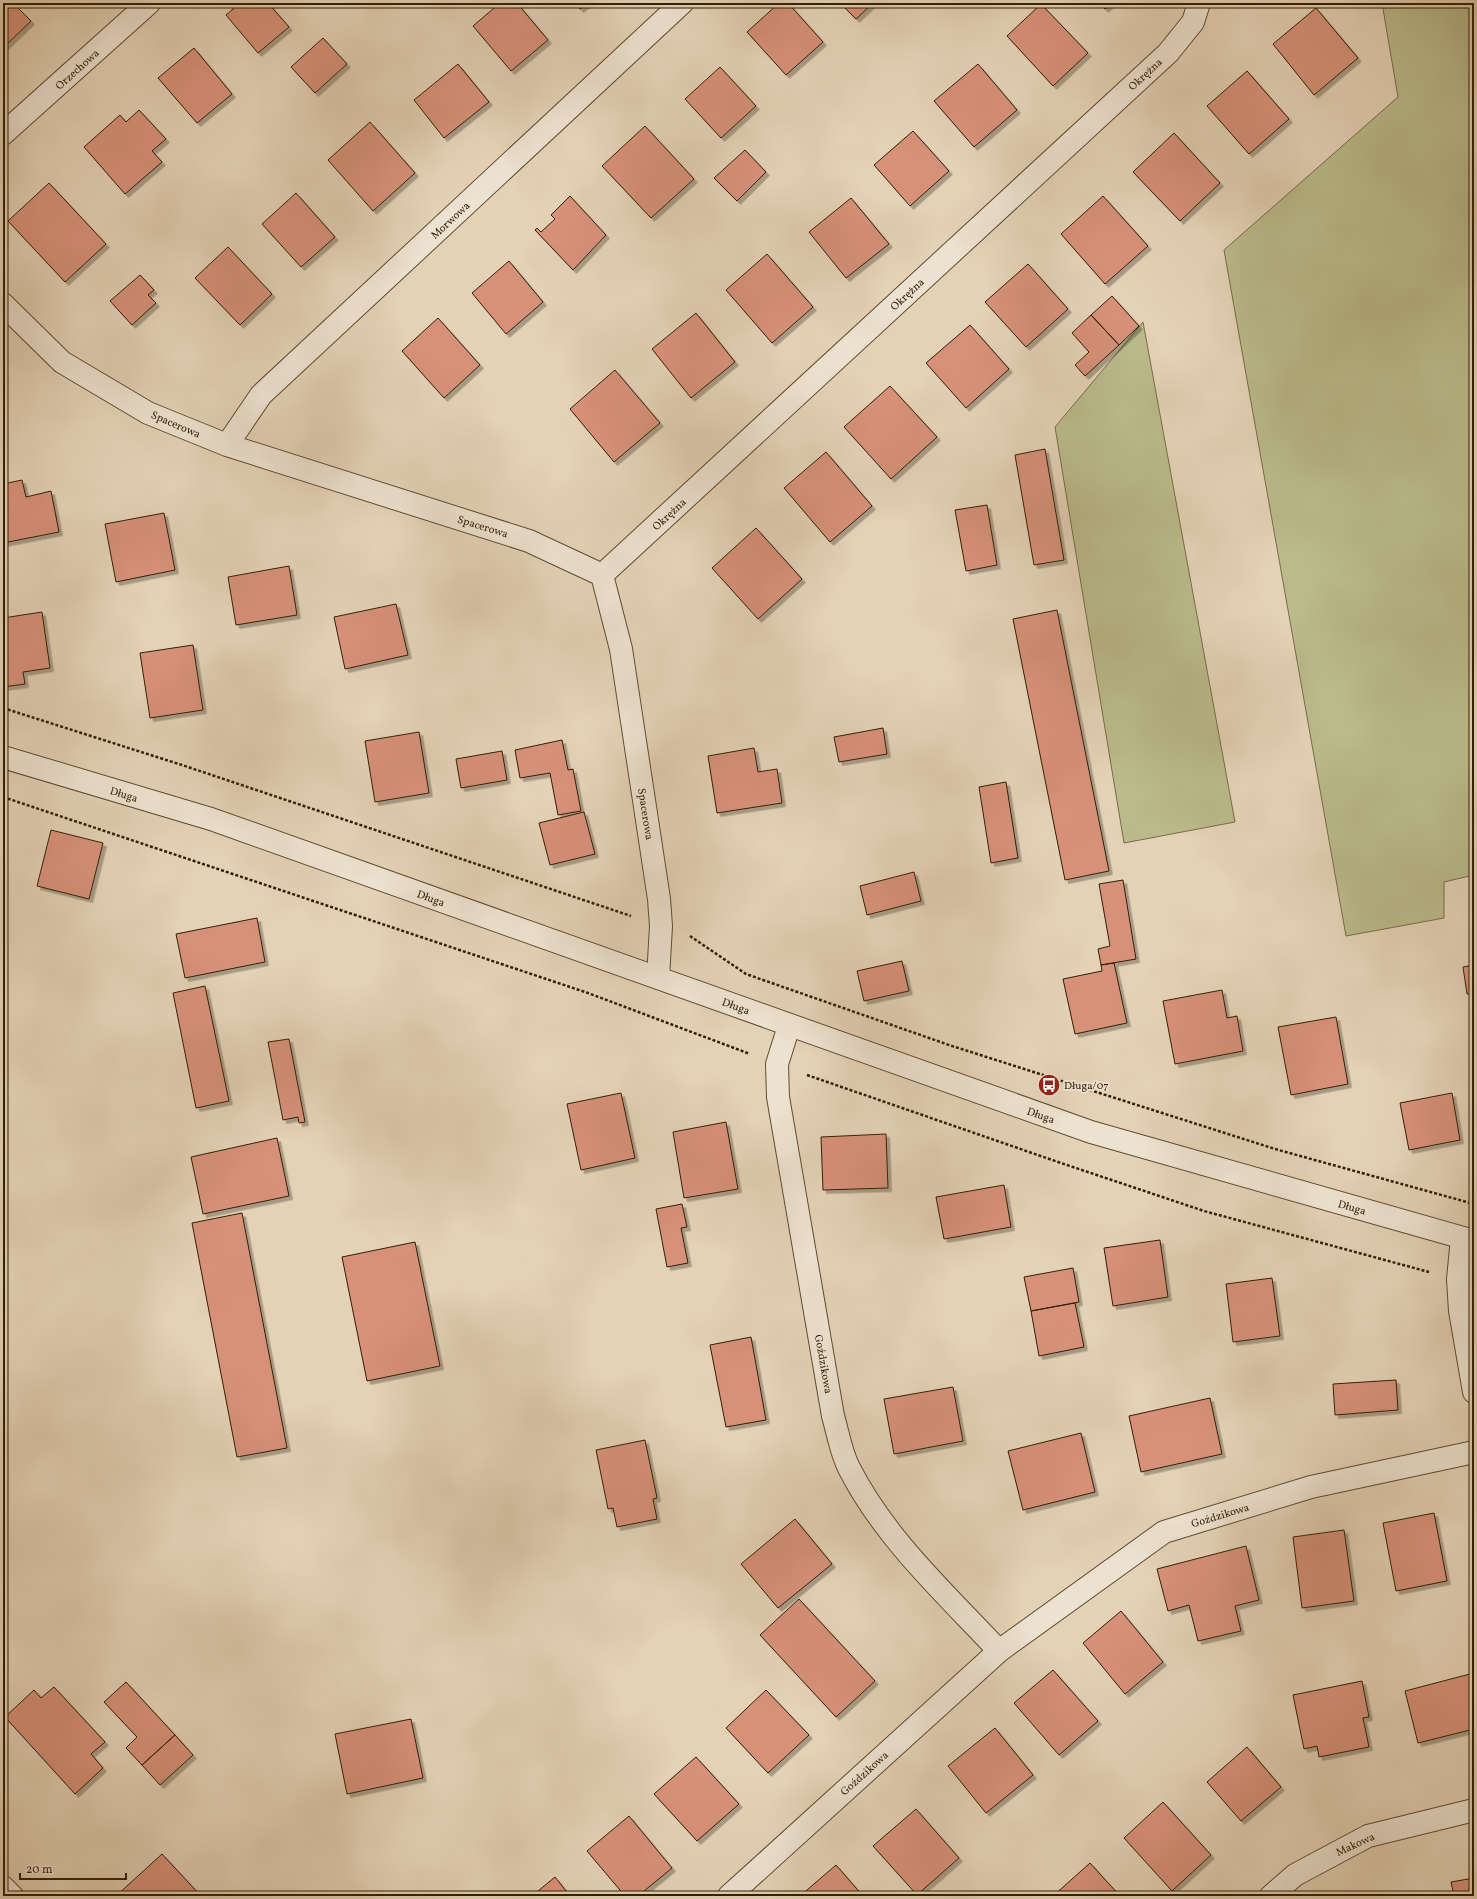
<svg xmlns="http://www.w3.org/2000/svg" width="1477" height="1899" font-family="Vollkorn,serif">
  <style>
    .green { fill: #baba8a; stroke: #766c48 }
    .building { fill: #d79179; stroke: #311f05; filter: url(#shadow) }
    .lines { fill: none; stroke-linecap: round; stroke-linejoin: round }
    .minor-casing { stroke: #5e4c31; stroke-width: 24 }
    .path { stroke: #311f05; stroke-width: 2.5; stroke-dasharray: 3 2; stroke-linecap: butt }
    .minor { stroke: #ede2d0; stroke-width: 22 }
    .labels { text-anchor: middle; stroke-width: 4; stroke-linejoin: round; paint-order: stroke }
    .street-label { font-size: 11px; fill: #311f05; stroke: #ede2d0 }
    .poi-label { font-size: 11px; fill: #311f05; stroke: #ede2d0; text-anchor: start }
  </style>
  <defs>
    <filter id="shadow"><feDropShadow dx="3.5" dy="3.5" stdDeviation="0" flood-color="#0004"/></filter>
  </defs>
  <rect width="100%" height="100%" fill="#e4d2b6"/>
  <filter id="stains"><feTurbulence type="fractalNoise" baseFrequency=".005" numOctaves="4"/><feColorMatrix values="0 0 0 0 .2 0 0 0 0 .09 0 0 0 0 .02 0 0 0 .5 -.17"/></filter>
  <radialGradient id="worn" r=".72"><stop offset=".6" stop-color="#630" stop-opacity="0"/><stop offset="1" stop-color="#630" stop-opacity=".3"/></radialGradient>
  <path class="green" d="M1382 3H1474V875L1444 882V918L1346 936 1224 250 1398 97Z
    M1143 322 1235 822 1124 843 1055 427Z"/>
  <path class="building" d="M3 3H13L31 21 3 48Z
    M240 3H268L289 27 258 53 226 15Z
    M500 3H517L548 40 511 71 473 26Z
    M575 3H588L580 9Z
    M779 3H788L823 42 786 75 747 32Z
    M840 3H873L856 19Z
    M1099 3H1111L1105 9Z
    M1041 4 1088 53 1053 86 1007 36Z
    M1316 8 1358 58 1314 95 1273 44Z
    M323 38 347 64 315 93 291 67Z
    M194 48 232 94 197 123 158 78Z
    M458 64 489 102 444 138 414 100Z
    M978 64 1017 110 974 147 934 101Z
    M720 67 756 106 721 138 685 99Z
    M1247 71 1289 119 1249 154 1207 106Z
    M139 110 166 139 152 151 162 162 125 194 84 147 120 115 126 122Z
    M370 122 415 173 373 211 328 160Z
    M645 126 694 179 651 218 602 166Z
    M913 131 949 171 910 206 874 165Z
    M1174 133 1220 183 1180 221 1133 172Z
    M745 150 766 172 737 201 714 178Z
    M49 183 106 244 65 282 8 221Z
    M296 193 335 237 301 267 262 224Z
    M570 196 606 235 573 270 535 230 537 228 541 232 555 219 551 215Z
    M1103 196 1148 246 1105 284 1061 234Z
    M851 198 889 244 846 278 809 232Z
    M228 247 272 294 240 325 195 278Z
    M767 254 813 307 772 343 726 290Z
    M509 261 543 302 506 334 472 293Z
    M1028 264 1068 309 1026 347 985 302Z
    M140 275 154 290 148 295 156 303 132 325 110 301Z
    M1112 296 1139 326 1119 345 1091 315Z
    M696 313 735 362 691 398 652 349Z
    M1091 315 1119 345 1085 376 1075 365 1089 352 1072 333Z
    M438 318 480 365 444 398 402 351Z
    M970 325 1009 369 966 408 926 363Z
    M615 370 660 423 614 462 570 409Z
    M890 386 937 437 891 479 844 427Z
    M1045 449 1064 560 1034 565 1015 455Z
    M826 452 872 506 830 542 784 488Z
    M22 480 26 497 51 491 59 532 3 543V484Z
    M987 505 997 565 966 571 955 510Z
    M164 513 175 570 116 582 105 524Z
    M756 528 802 579 758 619 712 568Z
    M289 566 297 615 236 625 228 577Z
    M396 604 408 655 345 669 334 617Z
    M1057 610 1109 871 1065 880 1013 619Z
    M42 612 50 668 23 672 25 684 3 687V618Z
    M193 645 203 710 150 718 140 653Z
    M883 728 887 754 839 762 834 737Z
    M419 732 429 793 375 802 365 741Z
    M562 740 568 770 573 769 581 811 558 815 550 773 520 778 515 750Z
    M754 748 758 772 777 769 782 803 717 813 708 756Z
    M502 751 507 780 461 788 456 759Z
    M1006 782 1018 858 991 863 979 787Z
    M584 812 595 854 550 865 539 823Z
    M51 830 103 843 89 899 37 886Z
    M914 872 921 901 867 915 860 886Z
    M1123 880 1136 959 1101 965 1098 949 1110 946 1099 884Z
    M257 918 265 962 185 978 176 934Z
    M902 961 909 991 864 1001 857 971Z
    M1114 963 1127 1023 1075 1034 1063 979 1102 971 1101 965Z
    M1474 965V1001H1473L1472 994H1467L1463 967Z
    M205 986 229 1101 196 1108 173 993Z
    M1222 990 1227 1018 1237 1016 1243 1051 1175 1064 1163 1001Z
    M1336 1017 1348 1084 1291 1095 1278 1027Z
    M289 1039 305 1122 299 1123 298 1117 283 1120 268 1042Z
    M621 1093 635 1158 581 1170 567 1104Z
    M1452 1093 1460 1140 1409 1150 1400 1103Z
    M726 1122 738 1189 684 1198 673 1132Z
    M886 1134 888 1188 823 1190 821 1137Z
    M277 1138 289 1196 203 1214 191 1157Z
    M1004 1185 1011 1227 944 1239 936 1197Z
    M682 1204 687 1227 681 1228 688 1263 667 1267 656 1209Z
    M242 1213 287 1448 237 1457 192 1223Z
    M1160 1240 1168 1297 1113 1306 1104 1248Z
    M415 1242 440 1366 367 1381 342 1257Z
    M1073 1268 1079 1302 1031 1311 1024 1277Z
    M1272 1278 1280 1336 1233 1342 1226 1284Z
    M1075 1303 1084 1347 1039 1356 1031 1311Z
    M751 1337 766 1420 726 1427 710 1345Z
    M1396 1380 1398 1410 1335 1415 1333 1384Z
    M953 1387 963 1441 894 1454 884 1399Z
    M1210 1398 1222 1454 1141 1472 1129 1416Z
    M1081 1433 1095 1492 1023 1510 1008 1451Z
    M645 1440 657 1498 653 1499 657 1519 617 1527 613 1508 608 1509 596 1450Z
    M1434 1513 1447 1581 1396 1591 1383 1523Z
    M795 1519 832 1564 778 1608 741 1564Z
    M1344 1530 1354 1601 1302 1608 1293 1537Z
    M1246 1546 1259 1600 1235 1606 1241 1631 1198 1641 1189 1605 1168 1611 1157 1569Z
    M799 1599 875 1681 836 1717 760 1635Z
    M1121 1611 1163 1662 1125 1694 1083 1643Z
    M1053 1670 1098 1721 1059 1755 1014 1703Z
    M1470 1674 1474 1688V1729L1418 1743 1405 1691Z
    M1362 1681 1369 1717 1363 1718 1369 1747 1319 1757 1317 1746 1304 1749 1293 1695Z
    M126 1682 175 1735 142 1765 126 1748 137 1737 104 1702Z
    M54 1687 105 1742 91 1754 103 1768 75 1794 5 1717 34 1690 41 1698Z
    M766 1690 809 1735 768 1773 726 1728Z
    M411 1719 423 1778 347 1794 335 1734Z
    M995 1728 1033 1775 986 1813 948 1766Z
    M175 1735 193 1755 160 1785 142 1765Z
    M1247 1747 1281 1787 1241 1821 1207 1782Z
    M696 1757 739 1804 697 1841 654 1794Z
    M1163 1802 1211 1855 1172 1891 1124 1838Z
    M916 1809 959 1858 917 1895 873 1846Z
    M629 1816 672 1868 638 1896H625L587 1851Z
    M162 1854 201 1896H116Z
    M1090 1863 1120 1896H1053Z
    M836 1865 863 1896H800Z
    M555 1877 570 1896H532Z
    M1474 1878V1896H1454L1451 1882Z
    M1419 1892 1420 1896H1404Z"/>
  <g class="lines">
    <g class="minor-casing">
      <path id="minor" d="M3 134 149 3
        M3 304 62 362 148 413 227 445 529 541 602 575 621 649 659 899 661 926 658 978
        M227 445 261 395 682 3
        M602 575 1168 53 1193 22 1199 3
        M3 757 211 819 1091 1132 1474 1241
        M789 1026 777 1064 778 1097 833 1416C838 1433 841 1453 849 1468 885 1539 946 1594 999 1651
        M1462 1238 1458 1279 1460 1311 1474 1392
        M3 1887 12 1896
        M729 1896 999 1651 1164 1532 1311 1487 1474 1452
        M1271 1896 1295 1875 1368 1836 1474 1810"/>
    </g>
    <path class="path" d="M3 708 182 765 631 916
      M3 797 588 993 750 1054
      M690 936 746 974 949 1045 1275 1149 1474 1204
      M807 1075 1058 1162 1204 1211 1429 1272"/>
    <use href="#minor" class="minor"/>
  </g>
  <defs>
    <g id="bus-disc" transform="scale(1.15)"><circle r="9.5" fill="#8f2418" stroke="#ede2d0"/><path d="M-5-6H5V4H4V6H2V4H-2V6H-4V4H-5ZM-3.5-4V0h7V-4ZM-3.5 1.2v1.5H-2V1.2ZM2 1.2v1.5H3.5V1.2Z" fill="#fff"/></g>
  </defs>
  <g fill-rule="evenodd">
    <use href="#bus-disc" x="1049" y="1085"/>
  </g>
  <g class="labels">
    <g class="street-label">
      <text transform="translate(77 69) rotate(-42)" y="4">Orzechowa</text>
      <text transform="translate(1145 74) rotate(-43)" y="4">Okrężna</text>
      <text transform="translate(450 220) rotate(-43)" y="4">Morwowa</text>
      <text transform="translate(907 294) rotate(-43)" y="4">Okrężna</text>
      <text transform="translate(176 424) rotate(23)" y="4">Spacerowa</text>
      <text transform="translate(669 514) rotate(-43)" y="4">Okrężna</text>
      <text transform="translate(483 526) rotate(17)" y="4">Spacerowa</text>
      <text transform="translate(124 794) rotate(17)" y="4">Długa</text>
      <text transform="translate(646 814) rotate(81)" y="4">Spacerowa</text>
      <text transform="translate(431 898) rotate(20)" y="4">Długa</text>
      <text transform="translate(736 1006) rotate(20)" y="4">Długa</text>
      <text transform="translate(1041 1115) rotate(19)" y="4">Długa</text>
      <text transform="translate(1352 1207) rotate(16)" y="4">Długa</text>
      <text transform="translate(824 1364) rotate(80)" y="4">Goździkowa</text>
      <text transform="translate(1220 1515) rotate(-17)" y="4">Goździkowa</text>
      <text transform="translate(864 1773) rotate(-42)" y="4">Goździkowa</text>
      <text transform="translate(1355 1844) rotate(-25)" y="4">Makowa</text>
    </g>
    <g class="poi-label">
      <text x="1064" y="1089">Długa/07</text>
    </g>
  </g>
  <rect width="1477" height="1899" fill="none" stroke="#e4d2b6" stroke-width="16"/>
  <rect x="4" y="4" width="1469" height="1891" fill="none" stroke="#311f05" stroke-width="2"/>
  <rect x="8" y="8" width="1461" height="1883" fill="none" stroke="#311f05"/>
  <path d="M20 1873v6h106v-6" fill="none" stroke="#311f05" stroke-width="2"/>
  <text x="26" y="1873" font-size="12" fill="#311f05" stroke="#ede2d0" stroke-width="3" paint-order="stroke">20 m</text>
  <rect width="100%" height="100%" filter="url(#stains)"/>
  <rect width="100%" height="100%" fill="url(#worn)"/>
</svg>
